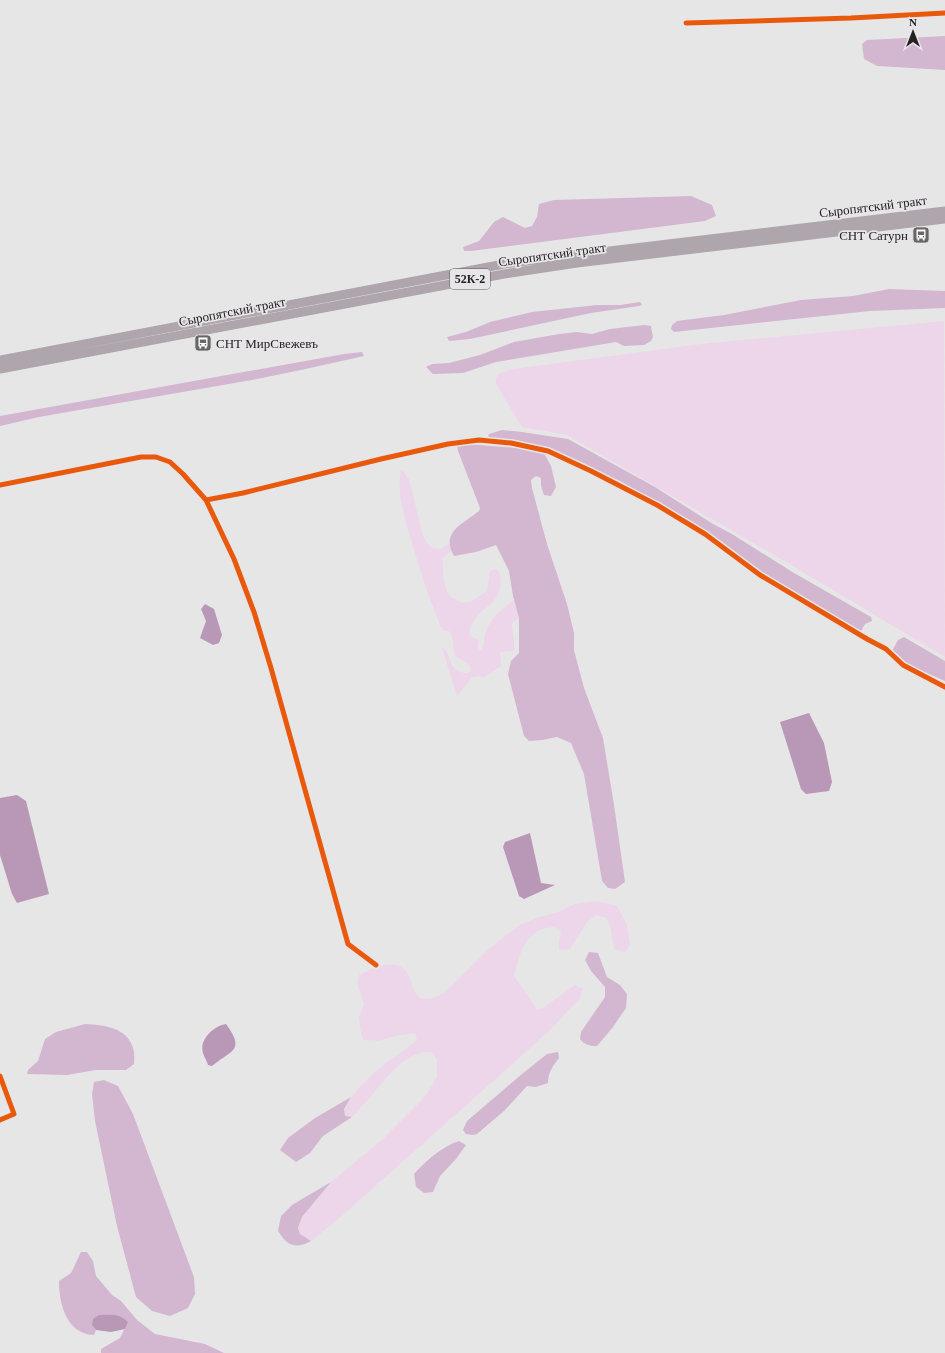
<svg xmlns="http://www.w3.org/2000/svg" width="945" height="1353" font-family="'Times New Roman',serif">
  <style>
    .green { fill: #edd6ea }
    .forest { fill: #d3b7d0 }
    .water { fill: #b997b6 }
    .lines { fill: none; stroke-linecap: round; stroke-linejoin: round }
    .street { stroke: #b5aeb4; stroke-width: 5.5 }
    .primary { stroke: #aea5ad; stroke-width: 9 }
    .cycleway-casing { stroke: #e8e5e8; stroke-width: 8 }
    .cycleway { stroke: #e8590c; stroke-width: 5 }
    .labels { text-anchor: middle; stroke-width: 3.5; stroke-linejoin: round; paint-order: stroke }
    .shield { fill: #e8e5e8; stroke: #5e5c5e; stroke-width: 1 }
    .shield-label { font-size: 12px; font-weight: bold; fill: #232223 }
    .street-label { font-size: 13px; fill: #232223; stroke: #e8e5e8 }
    .poi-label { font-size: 13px; fill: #232223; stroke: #e8e5e8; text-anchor: end }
  </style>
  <rect width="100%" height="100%" fill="#e7e6e7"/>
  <path class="green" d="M944 321 945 657 786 562 567 435 522 427 496 384V378L500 373 513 369 701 344Z
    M401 471H403L409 479 423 536 430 547 440 549 450 544 451 551 443 558C442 570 443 588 451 597 454 599 459 601 462 603L472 601 487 591 490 571 495 569 499 572C508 607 474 604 469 634L474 638 479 640 478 648 481 651C484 645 484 641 485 635 488 620 502 609 514 600L519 618 512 623C512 633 516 642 514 651L500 652 501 666 483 678 479 676 471 677 468 683 457 696 442 648 445 649C452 661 451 673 468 673L471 670 469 664 456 657C451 647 456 641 449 631H444L441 627C429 598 420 570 411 540 405 518 396 494 401 471Z
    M597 901 617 906 627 925 630 945 625 952 614 949 610 926 606 918 596 915 587 922 570 949 559 950V941L561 932 554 927C550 928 545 928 542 929 522 937 519 959 514 976L537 1009 543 1008 575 985 583 989 580 998 548 1032 344 1214 311 1241 300 1234 298 1228 302 1217 331 1182 383 1139 424 1098 437 1077V1060L431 1052C397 1051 375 1097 352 1117L345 1116 344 1109C362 1077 389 1062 417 1040L415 1033 396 1036 378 1041 363 1040 360 1028 359 1016 364 1005 362 996 357 985 359 975C373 968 399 955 409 976 411 979 411 984 413 988 414 991 417 995 420 998L430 999 444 993 491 947 520 925 539 917 558 912 575 904Z"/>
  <path class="forest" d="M945 36V70L877 66 864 59 862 44 867 40Z
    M691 196 712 205 716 216 705 221 471 251H464L463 247 479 241 494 222 503 217 525 228 532 226 537 217 539 204 554 200Z
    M889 289 945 291V308L870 311 674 332 671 329 672 325 677 321 724 315 801 300 853 296Z
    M640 302 642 305 639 306 591 313 470 339 449 341 447 337 466 332 490 322 532 312 597 305H620Z
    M644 325 651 326 653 337 651 341 644 345 624 346 616 342 496 362 463 373 433 374 426 367 432 364 449 363 480 355 514 342 559 334 577 332 592 334 610 329Z
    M362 352 364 356 301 370 257 379 39 417 0 426V416L344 354Z
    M502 430 522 432 568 439 655 487 713 524 732 534 794 573 871 617 872 621 865 624 860 633 762 573 676 513 620 481 560 453 541 446 492 439 488 436 489 434Z
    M466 444 530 449 544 453 551 466 556 487 551 496 544 495 541 486V478L536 476 531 480 532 488 547 544 567 604 574 633V650L584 688 603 738 614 805 625 882 615 889 608 888 602 881 584 774 571 743 557 737 542 740 529 741 524 736 508 674 511 661 519 653V618L513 596 509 571 496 545 476 552 454 556C440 532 463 524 479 511L480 508 458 451 457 446Z
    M904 637 945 661V681L904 663 892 651 898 640Z
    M589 952 598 953 607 977 620 985 627 994 626 1008 613 1027 597 1046C589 1046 585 1045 580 1039L581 1032 605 997V987L591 971 585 960Z
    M85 1024C103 1025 127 1027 133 1048 135 1053 134 1059 134 1064L126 1070H96L67 1075 27 1074 28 1070 38 1061 45 1039 56 1032Z
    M558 1052 559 1058C553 1066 548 1072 548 1083L536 1087 527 1086 504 1111 477 1134 473 1135 466 1134 463 1130 467 1121 522 1074 547 1054Z
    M104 1080 118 1086 133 1114 194 1277 195 1294 188 1308 170 1316 152 1311 136 1297 117 1226 95 1121 92 1094 94 1082Z
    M351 1097 344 1109 345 1116 352 1117 323 1136 310 1153 296 1162 280 1150 288 1138 315 1118Z
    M459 1141 466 1145 456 1159 440 1176 433 1192 424 1193 416 1187 414 1174C427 1160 441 1147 459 1141Z
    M331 1182 302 1217 298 1228 300 1234 311 1241C294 1250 287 1245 278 1231L281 1216 292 1205Z
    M81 1252H87L93 1261 96 1276 112 1295 121 1301 137 1320 155 1334 205 1344 224 1353H101V1349L120 1338 128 1322C115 1309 106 1319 92 1325L96 1330 94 1335C66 1334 59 1303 59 1281L71 1273Z"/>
  <path class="water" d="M205 604 214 609 222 635 219 643 213 645 200 638 206 621 201 609Z
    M809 713 824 743 832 782 829 791 806 794 801 789 780 722Z
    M17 795 26 801 49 894 17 903 12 894 0 855V798Z
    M530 833 541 883 555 885 524 899 519 896 503 847 505 842Z
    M226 1024C246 1051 231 1050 212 1066L208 1065C207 1061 204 1057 203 1053 199 1039 214 1026 226 1024Z
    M99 1315C112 1315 119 1313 128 1322L125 1329 111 1332 96 1330 92 1325 93 1319Z"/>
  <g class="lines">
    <path class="street" d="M686 23 851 18 945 13
      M0 485 141 457H156L170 462 183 474 206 500 234 559 254 612 271 668 348 944 376 965
      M206 500 243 493 381 459 448 444 479 440 511 443 548 451 591 471 657 505 705 534 760 575 867 639 886 649 903 665 945 687
      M0 1076 14 1114 0 1120"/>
    <path class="primary" d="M0 360 504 264 576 255 945 211
      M0 369 504 274 577 263 945 219"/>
    <g class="cycleway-casing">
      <path id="cycleway" d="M686 23 851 18 945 13
        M0 485 141 457H156L170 462 183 474 206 500 234 559 254 612 271 668 348 944 376 965
        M206 500 243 493 381 459 448 444 479 440 511 443 548 451 591 471 657 505 705 534 760 575 867 639 886 649 903 665 945 687
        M0 1076 14 1114 0 1120"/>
    </g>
    <use href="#cycleway" class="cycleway"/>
  </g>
  <defs>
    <g id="bus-square" transform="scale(0.9)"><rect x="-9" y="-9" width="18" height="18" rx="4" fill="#686768" stroke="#e8e5e8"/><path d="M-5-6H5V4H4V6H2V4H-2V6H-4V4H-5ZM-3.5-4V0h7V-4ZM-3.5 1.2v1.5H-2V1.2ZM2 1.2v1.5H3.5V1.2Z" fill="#fff"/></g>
  </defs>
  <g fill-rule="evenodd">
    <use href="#bus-square" x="921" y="235"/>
    <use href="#bus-square" x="203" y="343"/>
  </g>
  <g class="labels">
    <rect class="shield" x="450" y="269" width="40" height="20" rx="3"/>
    <g class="shield-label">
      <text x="470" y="283">52К-2</text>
    </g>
    <g class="street-label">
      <text transform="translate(873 206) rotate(-7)" y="5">Сыропятский тракт</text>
      <text transform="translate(552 254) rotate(-8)" y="5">Сыропятский тракт</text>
      <text transform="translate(232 311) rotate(-11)" y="5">Сыропятский тракт</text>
    </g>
    <g class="poi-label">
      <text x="908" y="240">СНТ Сатурн</text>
      <text x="216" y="348" text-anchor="start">СНТ МирСвежевъ</text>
    </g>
  </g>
  <g transform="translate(913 32)" stroke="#e8e5e8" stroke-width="3" paint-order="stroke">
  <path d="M0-3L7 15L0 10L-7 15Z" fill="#232223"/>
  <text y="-6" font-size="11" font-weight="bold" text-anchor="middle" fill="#232223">N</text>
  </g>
</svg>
